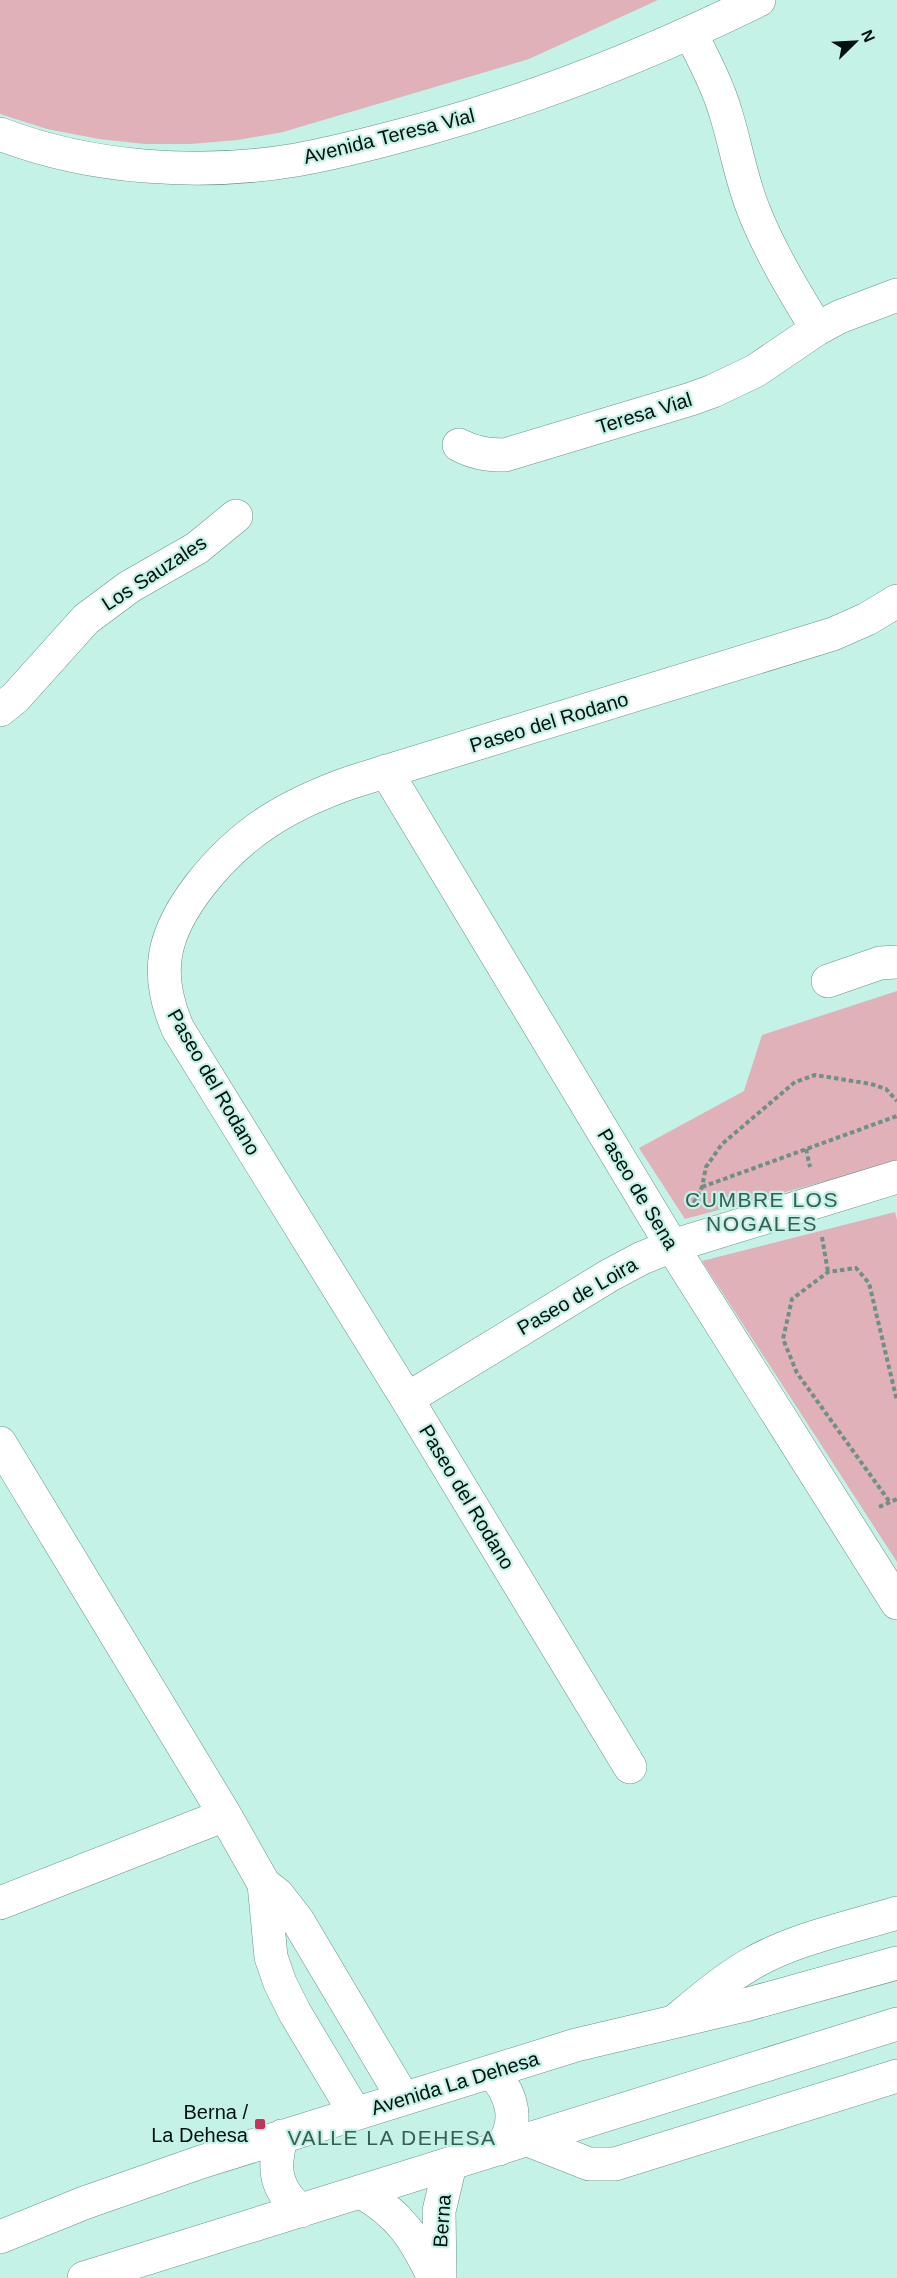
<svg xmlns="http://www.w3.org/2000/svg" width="897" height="2278" font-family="Helvetica,sans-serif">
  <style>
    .green { fill: #e0b1b8 }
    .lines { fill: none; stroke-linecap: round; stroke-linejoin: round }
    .street-casing { stroke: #689288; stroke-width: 34 }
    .secondary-casing { stroke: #689288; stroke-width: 34 }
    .path { stroke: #708f88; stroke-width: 4; stroke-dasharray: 4.5 3; stroke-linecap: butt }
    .street { stroke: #fff; stroke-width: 33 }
    .secondary { stroke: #fff; stroke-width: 33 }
    .poi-dot { fill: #c3345d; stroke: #c5f2e7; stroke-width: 2 }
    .labels { text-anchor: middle; stroke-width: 4.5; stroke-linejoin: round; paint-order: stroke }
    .street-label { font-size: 20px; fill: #02100d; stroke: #c5f2e7 }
    .poi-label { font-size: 20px; fill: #02100d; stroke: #c5f2e7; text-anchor: end }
    .neighbourhood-label { font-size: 21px; letter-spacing: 1.5px; fill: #355e55; stroke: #c5f2e7 }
  </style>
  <rect width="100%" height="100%" fill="#c5f2e7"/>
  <path class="green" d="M0 0H658L529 59 283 132 238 140 191 144H145L99 139 47 129 0 114Z
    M897 991V1162L685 1219 639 1148 744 1091 762 1035Z
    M895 1212 897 1220V1562L702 1261Z"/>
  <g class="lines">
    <g class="street-casing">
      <path id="street" d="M691 34C704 60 718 86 726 114 736 146 741 180 754 211 770 252 794 291 817 329
        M0 134C91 169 200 176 296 160 341 152 385 140 429 128 544 96 653 52 759 0
        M459 445C474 453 487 455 505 455L691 399 713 391 755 371 817 329 839 317 897 295
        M0 710 15 698 86 619 129 587 197 548 236 516
        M386 771 672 1246 897 1603
        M828 981 880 963 897 962
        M407 1399 610 1275 642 1258 672 1246 897 1177
        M0 1443 225 1815 264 1884 277 1894 298 1921 403 2098
        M630 1767 407 1399 178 1029C153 972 163 933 200 885 242 831 289 804 352 782L833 634 867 619 897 601
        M264 1884 271 1957 280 1983 295 2013 355 2113
        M0 1903 225 1815
        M675 2021C699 2001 722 1981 749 1965 793 1939 848 1928 897 1913
        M528 2140 589 2164H615L897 2076
        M361 2192C400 2214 415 2238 434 2278
        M440 2278 439 2211 450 2165"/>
    </g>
    <g class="secondary-casing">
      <path id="secondary" d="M491 2072C513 2093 521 2125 499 2149
        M282 2136C272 2168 275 2189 301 2211
        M0 2237 84 2203 201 2162 576 2045 745 2005 897 1963
        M84 2278 897 2024"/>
    </g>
    <path class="path" d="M806 1149 810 1167
      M702 1187 897 1116
      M694 1203 702 1187 706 1167 722 1144 795 1082 815 1075 871 1084 886 1089 897 1101
      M822 1237 828 1272
      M889 1501 797 1373 783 1339 792 1299 828 1272 856 1268 869 1283 897 1401
      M879 1507 897 1499"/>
    <use href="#street" class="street"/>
    <use href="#secondary" class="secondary"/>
  </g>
  <rect class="poi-dot" x="254" y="2118" width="12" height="12" rx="3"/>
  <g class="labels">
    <g class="street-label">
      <text transform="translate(389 136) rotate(-14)" y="7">Avenida Teresa Vial</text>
      <text transform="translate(644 413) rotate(-17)" y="7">Teresa Vial</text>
      <text transform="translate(154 573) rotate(-33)" y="7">Los Sauzales</text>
      <text transform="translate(549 722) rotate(-17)" y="7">Paseo del Rodano</text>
      <text transform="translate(214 1082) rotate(60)" y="7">Paseo del Rodano</text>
      <text transform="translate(638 1189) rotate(59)" y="7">Paseo de Sena</text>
      <text transform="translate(577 1296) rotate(-30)" y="7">Paseo de Loira</text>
      <text transform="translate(467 1497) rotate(59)" y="7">Paseo del Rodano</text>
      <text transform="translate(455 2083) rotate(-17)" y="7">Avenida La Dehesa</text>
      <text transform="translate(442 2221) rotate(-86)" y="7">Berna</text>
    </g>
    <g class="poi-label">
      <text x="248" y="2119">Berna /<tspan x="248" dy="23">La Dehesa</tspan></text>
    </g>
    <g class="neighbourhood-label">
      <text x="762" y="1207">CUMBRE LOS<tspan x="762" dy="24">NOGALES</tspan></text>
      <text x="392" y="2145">VALLE LA DEHESA</text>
    </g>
  </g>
  <g transform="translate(855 42) rotate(66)" stroke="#c5f2e7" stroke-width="4.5" paint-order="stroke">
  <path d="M0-4.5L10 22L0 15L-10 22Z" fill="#02100d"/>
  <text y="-9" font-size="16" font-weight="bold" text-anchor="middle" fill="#02100d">N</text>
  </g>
</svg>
